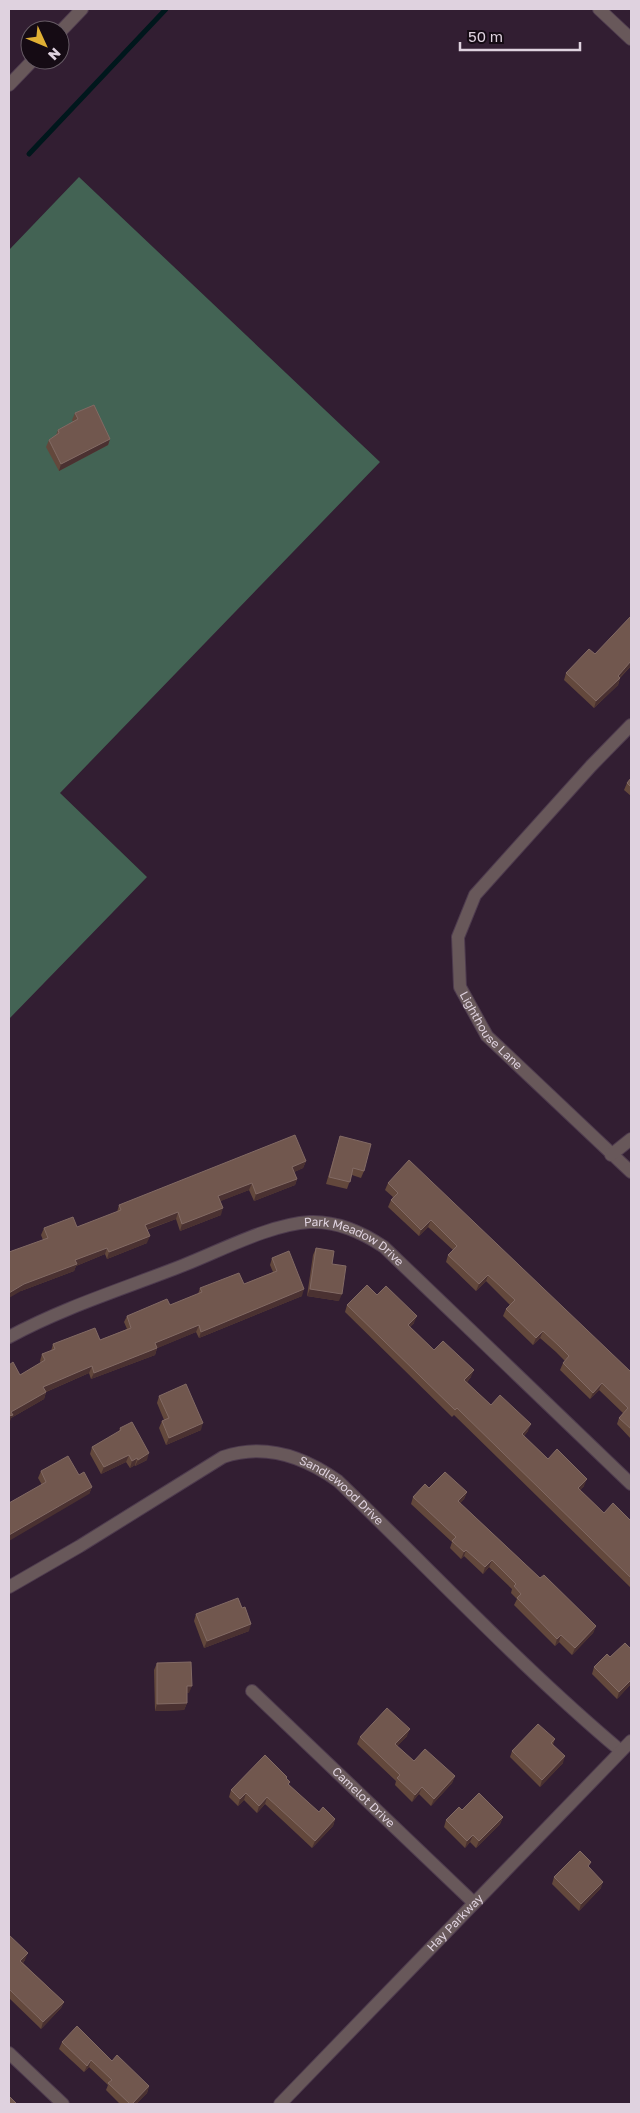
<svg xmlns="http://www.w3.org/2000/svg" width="640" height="2113" font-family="'Golos Text',sans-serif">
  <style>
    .forest { fill: #436354 }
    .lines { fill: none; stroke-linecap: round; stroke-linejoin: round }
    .stream { stroke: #00171c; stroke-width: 5 }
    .minor-casing { stroke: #4e3b4e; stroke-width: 14 }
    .tertiary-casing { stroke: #4e3b4e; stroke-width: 14 }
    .minor { stroke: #68585a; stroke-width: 12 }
    .tertiary { stroke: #68585a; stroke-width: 12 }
    .wall { fill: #63483c }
    .shaded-wall { fill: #4a3131 }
    .building { fill: #71574e; stroke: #826a64 }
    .labels { text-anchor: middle; stroke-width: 4; stroke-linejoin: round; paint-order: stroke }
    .street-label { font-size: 12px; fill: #dfd2df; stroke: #150b14 }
  </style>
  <rect width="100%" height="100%" fill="#321e32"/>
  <path class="forest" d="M79 177 380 462 60 793 147 877 9 1019V250Z"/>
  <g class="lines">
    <path class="stream" d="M29 154 166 9"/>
    <g class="minor-casing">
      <g id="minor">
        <path d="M60 32 82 9"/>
        <path d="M9 85 33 60"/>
        <path id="s1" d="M631 725 591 766 475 895 458 937 460 987 487 1036 631 1172"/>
        <path d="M611 1155 631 1139"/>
        <path id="s2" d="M9 1337C64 1307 126 1288 184 1265 222 1250 271 1224 310 1222 338 1221 362 1232 384 1247L631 1484"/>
        <path id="s3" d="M9 1587 80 1546 223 1457C264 1443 303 1456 338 1481 432 1571 521 1667 621 1751"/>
        <path id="s4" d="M252 1691 474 1903"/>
        <path d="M9 2053 63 2104"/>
        <path id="s5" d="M280 2104 631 1741"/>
      </g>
    </g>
    <g class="tertiary-casing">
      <path id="tertiary" d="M599 9 631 39"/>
    </g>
    <use href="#minor" class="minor"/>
    <use href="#tertiary" class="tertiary"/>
  </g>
  <path class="wall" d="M75 413 110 439 108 445 59 471 46 447 49 440 56 435 58 430 73 422 72 420Z
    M595 654 631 666 620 678 618 685 594 708 564 680 566 673Z
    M631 778V796L624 790 627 783Z
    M340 1136 364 1171 361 1178 352 1175 347 1189 326 1184Z
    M306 1161 303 1168 294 1172 297 1179 295 1185 254 1201 249 1190 220 1201 221 1215 180 1231 176 1219 147 1230V1243L107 1259 105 1254 76 1266 74 1271 21 1291 43 1240 41 1235 44 1228 77 1227 117 1212 119 1205Z
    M388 1183 631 1372V1439L617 1424 619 1418 623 1413 599 1390 590 1399 560 1370 563 1363 565 1361 556 1352 540 1338 533 1345 503 1316 506 1309 510 1305 486 1281 476 1291 446 1262 448 1255 453 1250 428 1227 419 1236 388 1207 391 1200 393 1197 385 1190Z
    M316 1248 332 1264 339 1301 307 1296 313 1255Z
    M272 1258 302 1296 199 1338 196 1332 157 1348 155 1355 91 1379 89 1373 46 1392 44 1399 11 1418 10 1421 20 1375 41 1363 40 1361 42 1354 51 1351 53 1344 100 1340 127 1329 124 1322 127 1316 170 1305 198 1294 200 1288 244 1284 273 1272 270 1265Z
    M377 1295 414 1323 410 1327 434 1350 471 1377 467 1382 491 1405 528 1431 524 1436 548 1459 584 1486 580 1490 604 1513 631 1521V1588L454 1415 452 1417 345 1312 347 1305Z
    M159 1396 201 1430 166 1445 159 1428 162 1421 164 1420 157 1403Z
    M120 1428 147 1460 135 1466V1465L130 1468 126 1462 101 1474 90 1454 92 1447 119 1432Z
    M41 1471 79 1475 92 1487 89 1494 42 1485 38 1478Z
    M429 1488 467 1492 464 1499 460 1503 540 1578 596 1626 593 1633 572 1655 559 1642 555 1646 514 1605 517 1599 511 1593 512 1589 489 1567 483 1574 464 1556 461 1559 450 1548 452 1542 411 1504 413 1497Z
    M242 1608 249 1631 204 1648 194 1621 196 1614Z
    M157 1663 189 1693H187V1703L184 1710 155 1711 154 1670Z
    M594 1667 631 1684 617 1699 592 1674Z
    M407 1736 397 1746 414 1761 455 1776 452 1783 431 1806 419 1794 412 1802 395 1785 396 1781 357 1744 360 1737Z
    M555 1739 553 1744 563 1763 540 1787 510 1757 512 1751Z
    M286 1779 289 1785 319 1812 335 1819 333 1826 312 1848 265 1804 257 1813 244 1800 238 1806 229 1797 231 1790Z
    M503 1817 500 1824 476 1848 470 1842 465 1848 444 1827 446 1820Z
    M590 1868 601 1888 579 1911 552 1884 554 1877Z
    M9 1935 25 1960 23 1963 64 2002 61 2008 41 2029 9 1998Z
    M62 2042 112 2061 149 2086 147 2093 136 2104H120L106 2090 108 2085 89 2067 84 2072 59 2049Z"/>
  <path class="shaded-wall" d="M110 439 108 445 59 471 61 464Z
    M631 661V666L615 682 618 676Z
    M620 678 618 685 594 708 596 701Z
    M306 1161 303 1168 290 1174 292 1167Z
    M297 1179 295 1185 254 1201 256 1194Z
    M252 1183 249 1190 216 1203 218 1196Z
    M223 1208 221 1215 180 1231 182 1224Z
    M178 1212 176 1219 142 1231 145 1225Z
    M431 1220 428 1227 419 1236 421 1230Z
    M150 1236 147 1243 107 1259 109 1252Z
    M107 1248 105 1254 76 1266 74 1271 21 1291 9 1298V1293L24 1284 75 1260Z
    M488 1275 486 1281 476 1291 479 1284Z
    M304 1289 302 1296 199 1338 201 1332Z
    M310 1289 342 1294 339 1301 307 1296Z
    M417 1316 414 1323 405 1332 408 1325Z
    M199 1325 196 1332 153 1350 155 1343Z
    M543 1331 540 1338 533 1345 536 1338Z
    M157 1348 155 1355 91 1379 94 1373Z
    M92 1366 89 1373 41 1394 43 1387Z
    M474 1370 471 1377 462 1387 464 1380Z
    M602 1383 599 1390 590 1399 593 1393Z
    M46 1392 44 1399 11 1418 10 1421 9 1422V1416L11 1412Z
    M203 1423 201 1430 166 1445 169 1438Z
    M531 1424 528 1431 519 1441 522 1434Z
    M149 1453 147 1460 135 1466 138 1460Z
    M129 1455 126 1462 101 1474 104 1467Z
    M137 1458 135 1465 130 1468 132 1461Z
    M587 1479 584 1486 576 1494 578 1488Z
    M92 1487 89 1494 9 1541V1535Z
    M467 1492 464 1499 456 1508 458 1501Z
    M466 1550 464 1556 461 1559 464 1552Z
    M492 1560 489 1567 483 1574 485 1567Z
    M251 1624 249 1631 204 1648 207 1641Z
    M596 1626 593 1633 572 1655 575 1648Z
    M561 1635 559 1642 555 1646 557 1639Z
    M631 1680V1684L617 1699 619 1692Z
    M187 1686H192L189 1693H184Z
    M187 1703 184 1710 155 1711 157 1704Z
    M410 1729 407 1736 393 1751 395 1744Z
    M565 1756 563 1763 540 1787 542 1780Z
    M455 1776 452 1783 431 1806 434 1799Z
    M422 1787 419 1794 412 1802 415 1795Z
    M246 1793 244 1800 238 1806 240 1799Z
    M267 1797 265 1804 257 1813 259 1806Z
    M503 1817 500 1824 476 1848 479 1841Z
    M335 1819 333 1826 312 1848 315 1841Z
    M473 1835 470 1842 465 1848 467 1841Z
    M603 1882 601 1888 579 1911 581 1904Z
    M28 1953 25 1960 18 1968 20 1961Z
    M64 2002 61 2008 41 2029 43 2022Z
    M91 2060 89 2067 84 2072 87 2066Z
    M149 2086 147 2093 136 2104H132Z"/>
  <path class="building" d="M94 405 110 439 61 464 49 440 59 433 58 430 78 419 75 413Z
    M631 616V661L618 676 620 678 596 701 566 673 589 649 595 654Z
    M631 778V787L627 783Z
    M295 1135 306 1161 292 1167 297 1179 256 1194 252 1183 218 1196 223 1208 182 1224 178 1212 145 1225 150 1236 109 1252 107 1248 75 1260 77 1264 24 1284 9 1293V1252L48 1238 44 1228 73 1217 77 1227 121 1210 119 1205Z
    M340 1136 371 1144 364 1171 353 1168 350 1182 329 1177Z
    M409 1160 631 1372V1429L619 1418 628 1408 602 1383 593 1393 563 1363 569 1356 559 1346 543 1331 536 1338 506 1309 515 1300 488 1275 479 1284 448 1255 457 1246 431 1220 421 1230 391 1200 398 1193 388 1183Z
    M316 1248 334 1251 332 1264 346 1266 342 1294 310 1289Z
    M289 1251 304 1289 201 1332 199 1325 155 1343 157 1348 94 1373 92 1366 43 1387 46 1392 11 1412 13 1415 9 1416V1365L13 1362 20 1375 45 1360 42 1354 55 1349 53 1344 95 1328 100 1340 131 1328 127 1316 167 1299 170 1305 202 1292 200 1288 239 1273 244 1284 277 1271 272 1258Z
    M367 1285 377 1295 386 1286 417 1316 408 1325 434 1350 443 1341 474 1370 464 1380 491 1405 500 1395 531 1424 522 1434 548 1459 557 1449 587 1479 578 1488 604 1513 613 1503 631 1521V1578L457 1408 455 1410 347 1305Z
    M186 1384 203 1423 169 1438 162 1421 169 1418 159 1396Z
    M132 1422 149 1453 138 1460 137 1458 132 1461 129 1455 104 1467 92 1447 121 1430 120 1428Z
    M68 1456 79 1475 84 1472 92 1487 9 1535V1503L46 1482 41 1471Z
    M445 1472 467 1492 458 1501 540 1578 544 1575 596 1626 575 1648 561 1635 557 1639 517 1598 521 1594 514 1586 516 1584 492 1560 485 1567 466 1550 464 1552 452 1541 456 1537 413 1497 425 1484 429 1488Z
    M238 1598 242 1608 245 1607 251 1624 207 1641 196 1614Z
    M625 1643 631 1649V1680L619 1692 594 1667 607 1654 610 1657Z
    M191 1662 192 1686H187V1703L157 1704V1663Z
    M387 1708 410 1729 395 1744 414 1761 425 1749 455 1776 434 1799 422 1787 415 1795 397 1778 400 1775 360 1737Z
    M538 1724 555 1739 551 1743 565 1756 542 1780 512 1751Z
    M265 1755 287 1777 286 1778 290 1782 288 1784 319 1812 323 1807 335 1819 315 1841 267 1797 259 1806 246 1793 240 1799 231 1790Z
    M479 1793 503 1817 479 1841 473 1835 467 1841 446 1820 459 1807 462 1810Z
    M580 1851 591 1862 588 1866 603 1882 581 1904 554 1877Z
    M9 1935 28 1953 20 1961 64 2002 43 2022 9 1989Z
    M77 2026 112 2061 117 2055 149 2086 132 2104H130L108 2083 112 2080 91 2060 87 2066 62 2042Z
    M9 2096 17 2104H9Z"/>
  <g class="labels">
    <g class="street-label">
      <text dy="4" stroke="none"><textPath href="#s1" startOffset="380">Lighthouse Lane</textPath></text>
      <text dy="4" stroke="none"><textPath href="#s2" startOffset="372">Park Meadow Drive</textPath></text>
      <text dy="4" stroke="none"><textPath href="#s3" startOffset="381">Sandlewood Drive</textPath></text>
      <text dy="4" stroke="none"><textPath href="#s4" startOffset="154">Camelot Drive</textPath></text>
      <text dy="4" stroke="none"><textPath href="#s5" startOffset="252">Hay Parkway</textPath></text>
    </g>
  </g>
  <rect width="640" height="2113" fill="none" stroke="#dfd2df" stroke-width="20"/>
  <g transform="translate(45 45) rotate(134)"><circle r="24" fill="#150b14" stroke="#665b65"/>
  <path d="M0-4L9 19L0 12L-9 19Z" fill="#e0b034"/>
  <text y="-8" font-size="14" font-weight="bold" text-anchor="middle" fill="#dfd2df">N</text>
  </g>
  <path d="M460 42v8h120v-8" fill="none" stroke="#dfd2df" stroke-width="2.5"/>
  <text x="468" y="42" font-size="15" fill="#dfd2df" stroke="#150b14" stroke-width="4" paint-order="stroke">50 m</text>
</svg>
